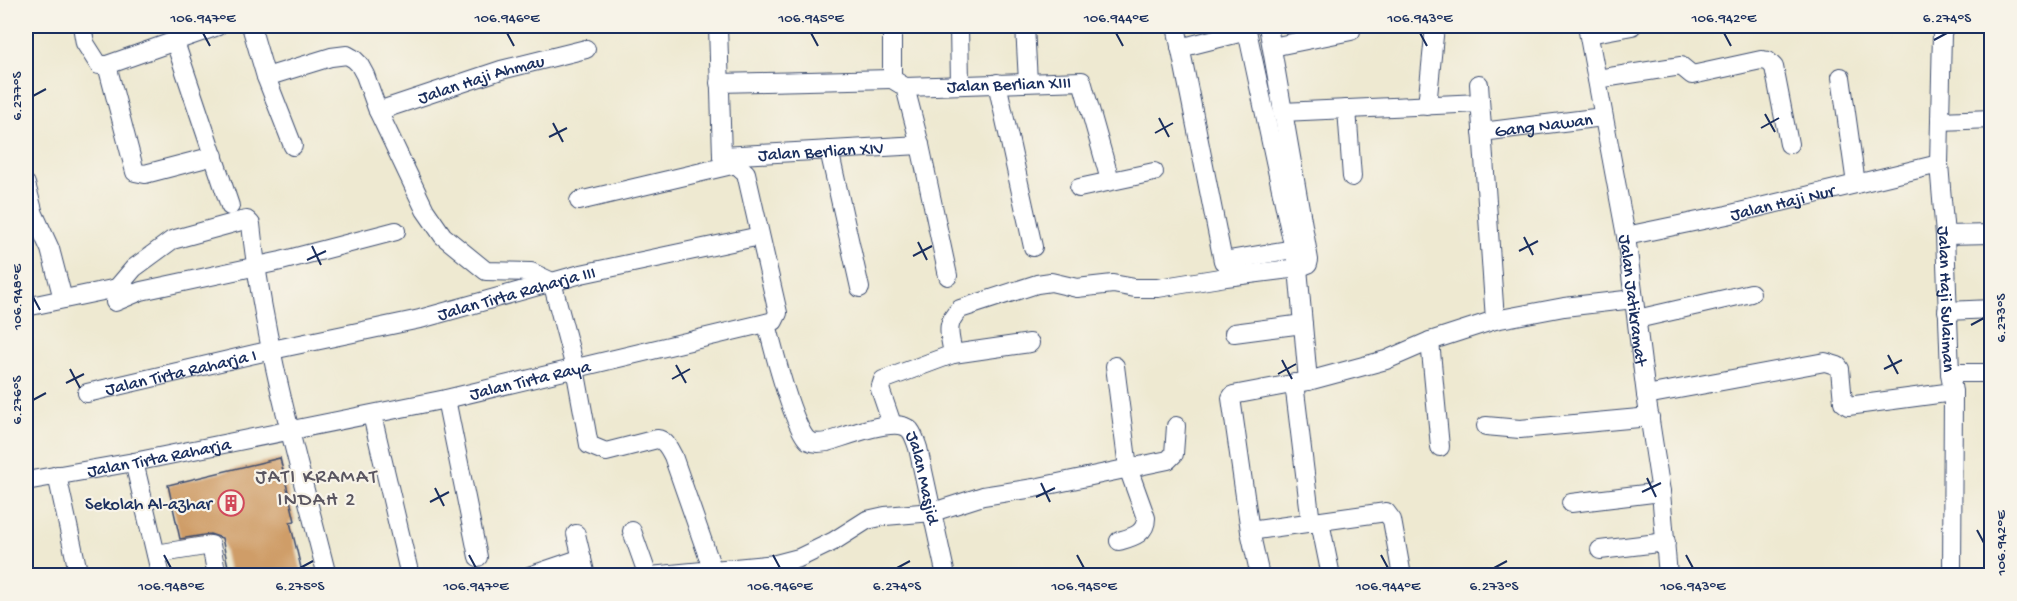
<svg xmlns="http://www.w3.org/2000/svg" width="2017" height="601" font-family="'Gochi Hand',sans-serif">
  <style>
    .building { fill: #cf9d67 }
    .lines { fill: none; stroke-linecap: round; stroke-linejoin: round }
    .minor-casing { stroke: #3b4b6f; stroke-width: 20 }
    .minor { stroke: #fff; stroke-width: 18 }
    .ticks { fill: none; stroke: #1b2f5e; stroke-width: 2 }
    .labels { text-anchor: middle; stroke-width: 4.5; stroke-linejoin: round; paint-order: stroke }
    .street-label { font-size: 18px; fill: #1b2f5e; stroke: #f7f3e8 }
    .poi-label { font-size: 18px; fill: #1b2f5e; stroke: #f7f3e8; text-anchor: end }
    .neighbourhood-label { font-size: 20px; letter-spacing: 1.5px; fill: #5a5661; stroke: #f7f3e8 }
    .neatline { fill: none; stroke: #1b2f5e; stroke-width: 2 }
    .ticks-label { font-size: 15px; text-anchor: middle; fill: #1b2f5e }
  </style>
  <rect width="100%" height="100%" fill="#f7f3e8"/>
  <filter id="ink" filterUnits="userSpaceOnUse"><feTurbulence type="fractalNoise" baseFrequency=".0167" numOctaves="2"/><feDisplacementMap in="SourceGraphic" scale="12" xChannelSelector="R" yChannelSelector="G"/><feConvolveMatrix kernelMatrix="1 2 1 2 8 2 1 2 1" color-interpolation-filters="sRGB"/></filter>
  <filter id="wash" filterUnits="userSpaceOnUse"><feTurbulence type="fractalNoise" baseFrequency=".008" numOctaves="4" result="noise"/><feDisplacementMap in="SourceGraphic" scale="24" xChannelSelector="R" yChannelSelector="G"/><feGaussianBlur stdDeviation="1.35" result="paint"/><feColorMatrix in="noise" values="0 0 0 0 0 0 0 0 0 0 0 0 0 0 0 0 0 1.4 0 .05"/><feComposite in="paint" operator="in"/></filter>
  <g filter="url(#wash)">
    <rect width="100%" height="100%" fill="#eee9d1"/>
    <g id="blocks">
      <path class="building" d="M280 458 295 521 290 522 303 576H230L222 538 210 534 180 539 168 485Z"/>
    </g>
  </g>
  <g filter="url(#ink)">
    <use href="#blocks" fill-opacity="0" stroke="#3b4b6f" stroke-width="1.5"/>
    <g class="lines">
      <g class="minor-casing">
        <g id="minor">
          <path d="M82 26 85 43 99 65H107L218 26"/>
          <path d="M251 26 266 77 331 57 347 55 354 59 359 64 365 75 378 111 425 210 443 236 486 271 531 272 552 282 575 368 589 445 606 452 657 439C666 440 669 449 673 456L713 571"/>
          <path d="M892 26V79L905 87 920 145 948 276"/>
          <path d="M959 26 960 84"/>
          <path d="M1025 26 1028 82"/>
          <path d="M1176 26 1223 261 1294 249"/>
          <path d="M1246 26 1298 268 1308 381"/>
          <path id="s1" d="M1587 26 1626 236 1646 395 1661 492 1668 576"/>
          <path id="s2" d="M1945 26 1942 33 1939 164 1945 235 1950 373 1953 392 1952 576"/>
          <path d="M1589 34 1632 26"/>
          <path d="M175 42 230 206"/>
          <path d="M1272 47 1351 31"/>
          <path d="M1180 48 1247 31"/>
          <path d="M107 65 135 172 145 174 214 156"/>
          <path d="M266 77 293 146"/>
          <path d="M1841 77 1856 184"/>
          <path d="M1597 79 1681 66 1692 75 1761 60 1768 61 1774 67 1789 144"/>
          <path d="M719 83 892 79"/>
          <path d="M997 83 1033 247"/>
          <path d="M1479 84 1495 320"/>
          <path id="s3" d="M905 87 1082 81 1110 180"/>
          <path d="M1427 106 1435 26"/>
          <path d="M1347 109 1352 177"/>
          <path id="s4" d="M378 111 501 70 586 49"/>
          <path d="M1282 112 1480 103"/>
          <path d="M1940 121 1992 119"/>
          <path id="s5" d="M1482 132 1603 117"/>
          <path d="M829 150 860 288"/>
          <path id="s6" d="M722 156 920 145"/>
          <path d="M26 184 34 214 50 249 63 299"/>
          <path d="M1079 188 1154 172"/>
          <path d="M579 201 736 164"/>
          <path d="M1945 235 1992 234"/>
          <path id="s7" d="M1626 236 1727 215 1939 164"/>
          <path d="M117 288 134 268 172 240 241 221 247 220 251 224C263 343 298 460 327 576"/>
          <path d="M115 302 141 291 281 261 396 231"/>
          <path d="M26 307 117 288 127 290"/>
          <path d="M1947 311 1992 309"/>
          <path d="M1637 319 1751 293"/>
          <path id="s8" d="M767 324C772 344 794 432 809 441 815 444 821 443 827 442 845 437 896 415 910 430 914 435 916 442 918 448L946 576"/>
          <path d="M1234 333 1303 324"/>
          <path d="M1430 341 1440 447"/>
          <path d="M953 354 1030 343"/>
          <path d="M1115 366 1128 468 1146 518C1146 534 1132 537 1119 541"/>
          <path d="M1950 373H1992"/>
          <path d="M1294 383 1311 523"/>
          <path id="s9" d="M87 393 272 350 420 319 581 274 760 236"/>
          <path d="M1646 395 1825 362 1838 366 1840 369 1843 402 1848 406 1953 392"/>
          <path d="M446 399 478 557"/>
          <path d="M372 415 410 576"/>
          <path d="M892 424 880 389 883 380 953 354C950 335 944 324 960 309L1037 284 1051 282 1077 288 1113 284 1135 288H1158L1226 277 1298 268 1308 264 1309 260 1268 26"/>
          <path d="M1486 426 1520 429 1650 417"/>
          <path d="M134 462 161 576"/>
          <path d="M57 475 79 576"/>
          <path id="s10" d="M26 481 134 462 446 399 774 321 778 313 746 173 736 164 722 156 718 26"/>
          <path d="M1571 503 1661 492"/>
          <path d="M1320 522 1331 576"/>
          <path d="M632 531 648 576"/>
          <path d="M1250 531 1386 512 1392 520 1402 576"/>
          <path d="M576 534 586 576"/>
          <path d="M1600 550 1666 542"/>
          <path d="M156 554 211 545 217 576"/>
          <path d="M529 576 582 558"/>
          <path d="M650 576 776 564 799 558 834 541 867 520 885 516 933 512 983 496 1034 488 1168 460 1174 454 1176 426"/>
          <path d="M1260 576 1250 531 1231 398 1233 395 1308 381 1386 360 1430 341 1495 320 1564 307 1634 299"/>
        </g>
      </g>
      <use href="#minor" class="minor"/>
    </g>
  </g>
  <path class="ticks" d="M203 33 210 46M507 33 514 46M811 33 818 46M1116 33 1123 46M1420 33 1427 46M1724 33 1731 46M1934 40 1947 33M33 96 46 89M1765 114 1775 132M1159 118 1169 137M553 123 563 142M1761 128 1779 118M1155 133 1173 123M549 137 567 128M1524 237 1533 255M918 242 927 260M312 246 321 265M1519 251 1538 241M913 256 932 246M307 260 326 251M33 297 40 310M1971 325 1984 318M1888 355 1898 374M1282 360 1292 379M676 365 686 383M70 369 80 388M1884 369 1902 360M1278 374 1296 364M672 379 690 369M66 383 84 374M33 400 46 393M1647 478 1656 497M1041 483 1050 502M435 488 444 506M1642 492 1661 483M1036 497 1055 488M430 502 449 492M1977 530 1984 543M164 555 171 568M469 555 476 568M773 555 780 568M1077 555 1084 568M1381 555 1388 568M1686 555 1693 568M300 568 313 561M897 568 910 561M1494 568 1507 561"/>
  <defs>
    <g id="building-ring" transform="scale(1.35)"><circle r="9.5" fill="#f7f3e8" stroke="#d1495b" stroke-width="1.5"/><path d="M-4-6H4V6H1V3H-1V6H-4ZM-2.5-4.3h1.7v1.8h-1.7ZM.8-4.3h1.7v1.8H.8ZM-2.5-1h1.7V.8h-1.7ZM.8-1h1.7V.8H.8Z" fill="#d1495b"/></g>
  </defs>
  <g fill-rule="evenodd">
    <use href="#building-ring" x="231" y="503"/>
  </g>
  <g class="labels">
    <g class="street-label">
      <text dy="6" stroke="none"><textPath href="#s4" startOffset="108">Jalan Haji Ahmau</textPath></text>
      <text dy="6" stroke="none"><textPath href="#s3" startOffset="104">Jalan Berlian XIII</textPath></text>
      <text dy="6" stroke="none"><textPath href="#s5" startOffset="62">Gang Nawan</textPath></text>
      <text dy="6" stroke="none"><textPath href="#s6" startOffset="99">Jalan Berlian XIV</textPath></text>
      <text dy="6" stroke="none"><textPath href="#s7" startOffset="160">Jalan Haji Nur</textPath></text>
      <text dy="6" stroke="none"><textPath href="#s9" startOffset="441">Jalan Tirta Raharja III</textPath></text>
      <text dy="6" stroke="none"><textPath href="#s1" startOffset="278">Jalan Jatikramat</textPath></text>
      <text dy="6" stroke="none"><textPath href="#s2" startOffset="274">Jalan Haji Sulaiman</textPath></text>
      <text dy="6" stroke="none"><textPath href="#s9" startOffset="96">Jalan Tirta Raharja I</textPath></text>
      <text dy="6" stroke="none"><textPath href="#s10" startOffset="514">Jalan Tirta Raya</textPath></text>
      <text dy="6" stroke="none"><textPath href="#s10" startOffset="135">Jalan Tirta Raharja</textPath></text>
      <text dy="6" stroke="none"><textPath href="#s8" startOffset="280">Jalan Masjid</textPath></text>
    </g>
    <g class="poi-label">
      <text x="212" y="509">Sekolah Al-azhar</text>
    </g>
    <g class="neighbourhood-label">
      <text x="317" y="482">JATI KRAMAT<tspan x="317" dy="23">INDAH 2</tspan></text>
    </g>
  </g>
  <rect width="2017" height="601" fill="none" stroke="#f7f3e8" stroke-width="66"/>
  <rect x="33" y="33" width="1951" height="535" class="neatline"/>
  <g class="ticks-label">
    <text x="203" y="22">106.947°E</text>
    <text x="507" y="22">106.946°E</text>
    <text x="811" y="22">106.945°E</text>
    <text x="1116" y="22">106.944°E</text>
    <text x="1420" y="22">106.943°E</text>
    <text x="1724" y="22">106.942°E</text>
    <text x="1947" y="22">6.274°S</text>
    <text transform="translate(16 96) rotate(-90)" y="5">6.277°S</text>
    <text transform="translate(16 297) rotate(-90)" y="5">106.948°E</text>
    <text transform="translate(2000 318) rotate(-90)" y="5">6.273°S</text>
    <text transform="translate(16 400) rotate(-90)" y="5">6.276°S</text>
    <text transform="translate(2000 543) rotate(-90)" y="5">106.942°E</text>
    <text x="171" y="590">106.948°E</text>
    <text x="300" y="590">6.275°S</text>
    <text x="476" y="590">106.947°E</text>
    <text x="780" y="590">106.946°E</text>
    <text x="897" y="590">6.274°S</text>
    <text x="1084" y="590">106.945°E</text>
    <text x="1388" y="590">106.944°E</text>
    <text x="1494" y="590">6.273°S</text>
    <text x="1693" y="590">106.943°E</text>
  </g>
</svg>
